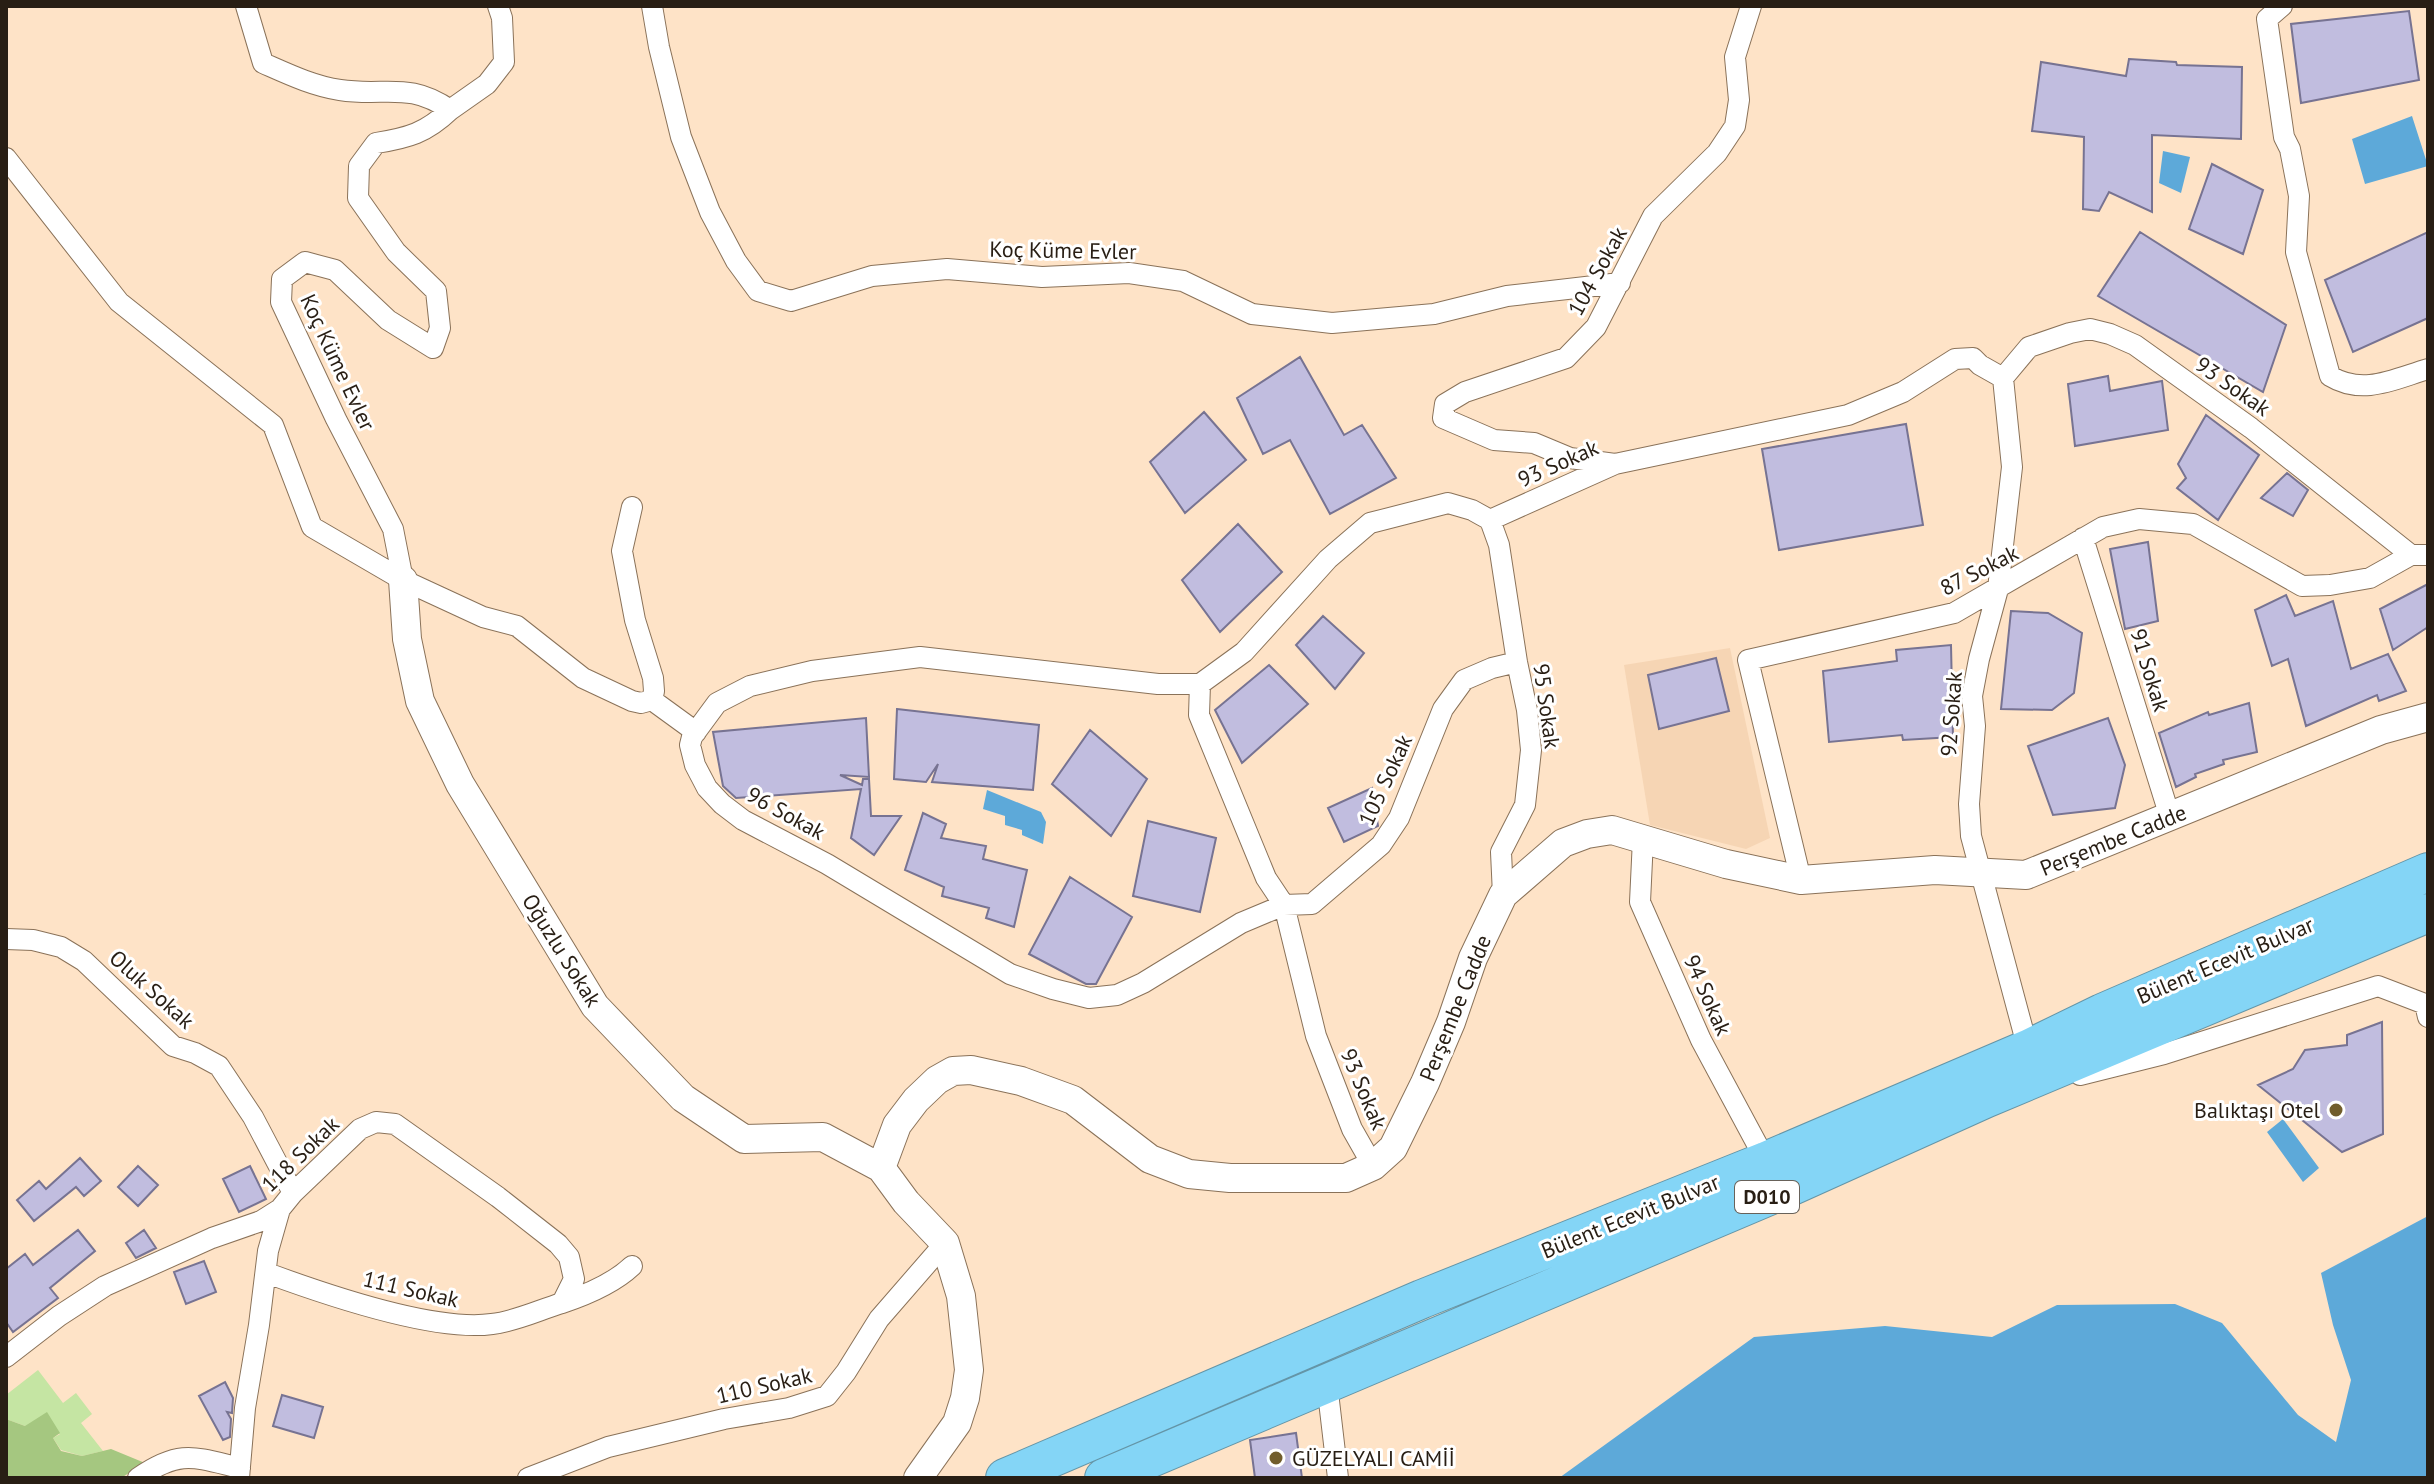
<svg xmlns="http://www.w3.org/2000/svg" width="2434" height="1484" font-family="'PT Sans',sans-serif">
  <style>
    .built { fill: #f6d5b4 }
    .green { fill: #c5e5a3 }
    .forest { fill: #a5c780 }
    .water { fill: #5da9d9 }
    .building { fill: #c1bddf; stroke: #777392; stroke-width: 2 }
    .lines { fill: none; stroke-linecap: round; stroke-linejoin: round }
    .street-casing { stroke: #8a7259; stroke-width: 22 }
    .secondary-casing { stroke: #8a7259; stroke-width: 30 }
    .highway-casing { stroke: #6495a7; stroke-width: 40 }
    .street { stroke: #fff; stroke-width: 20 }
    .secondary { stroke: #fff; stroke-width: 28 }
    .highway { stroke: #84d5f6; stroke-width: 38 }
    .poi-dot { fill: #715d2c; stroke: #fff; stroke-width: 3 }
    .labels { text-anchor: middle; stroke-width: 6; stroke-linejoin: round; paint-order: stroke }
    .shield { fill: #fff; stroke: #68625a; stroke-width: 2 }
    .shield-label { font-size: 20px; font-weight: bold; fill: #281e14 }
    .street-label { font-size: 22px; fill: #281e14; stroke: #fff }
    .poi-label { font-size: 22px; fill: #281e14; stroke: #fff; text-anchor: end }
  </style>
  <rect width="100%" height="100%" fill="#fee3c7"/>
  <path class="built" d="M1730 648 1770 838 1746 849 1650 825 1624 665Z"/>
  <path class="green" d="M38 1370 63 1403 76 1393 92 1414 81 1423 103 1451 82 1456 61 1450 53 1438 60 1434 25 1426 6 1419V1395Z"/>
  <path class="forest" d="M47 1412 60 1433 53 1438 61 1451 82 1456 111 1449 145 1463 121 1478H6V1419L25 1426Z"/>
  <path class="water" d="M2412 116 2428 166 2365 184 2352 139Z
    M2163 151 2190 157 2181 193 2159 183Z
    M987 790 1041 812 1046 822 1043 844 1022 835V830L1005 825V816L983 809Z
    M2283 1119 2319 1168 2303 1182 2267 1132Z
    M2428 1216V1478H1559L1754 1337 1885 1326 1992 1337 2057 1305 2175 1304 2222 1323 2298 1415 2336 1442 2351 1380 2333 1325 2321 1273Z"/>
  <path class="building" d="M2409 11 2419 80 2301 103 2291 24Z
    M2129 59 2176 62 2177 65 2242 67 2241 139 2152 135V212L2109 192 2099 211 2083 209 2084 137 2032 131 2041 62 2126 76Z
    M2212 164 2263 190 2243 254 2189 229Z
    M2140 232 2286 325 2263 392 2098 296Z
    M2428 232V318L2353 352 2325 280Z
    M1300 357 1344 435 1362 425 1396 478 1330 514 1290 440 1263 454 1237 398Z
    M2108 376 2110 391 2162 381 2168 430 2075 446 2068 384Z
    M1204 412 1246 460 1185 513 1150 462Z
    M2206 415 2259 455 2218 520 2177 488 2186 478 2178 464Z
    M1906 424 1923 525 1779 550 1762 449Z
    M2287 473 2308 490 2293 516 2261 498Z
    M1238 524 1282 572 1220 632 1182 580Z
    M2148 542 2158 621 2125 629 2110 549Z
    M2428 584V627L2393 650 2380 609Z
    M2286 595 2295 616 2333 601 2351 669 2388 654 2406 691 2379 701 2377 695 2306 726 2288 659 2272 666 2255 610Z
    M2011 611 2048 613 2082 633 2074 693 2052 710 2001 709Z
    M1323 616 1364 653 1335 689 1296 645Z
    M1951 645 1953 737 1903 740 1902 735 1829 742 1823 671 1897 661 1896 650Z
    M1716 658 1729 711 1659 729 1648 675Z
    M1269 665 1308 704 1242 763 1215 710Z
    M2249 703 2257 752 2223 760 2224 764 2195 774 2196 777 2176 787 2159 733 2208 712 2209 715Z
    M897 709 1039 725 1033 790 932 782 938 764 926 782 894 779Z
    M866 718 869 777 840 775 862 785 863 779H869L871 816H901L874 855 851 838 861 789 736 798 723 786 713 732Z
    M2108 718 2125 765 2115 808 2053 815 2028 746Z
    M1090 730 1147 779 1111 836 1052 784Z
    M1372 788 1378 826 1344 842 1328 808Z
    M923 813 946 824 941 838 986 846 983 859 1027 870 1014 927 986 918 989 908 942 896 944 887 905 870Z
    M1148 821 1216 838 1200 912 1133 896Z
    M1070 877 1132 917 1096 984H1086L1029 954Z
    M2382 1022 2383 1134 2342 1152 2258 1085 2293 1069 2305 1050 2347 1045V1035Z
    M80 1158 101 1181 84 1196 76 1187 34 1221 17 1200 39 1181 46 1189Z
    M138 1166 158 1185 138 1206 118 1187Z
    M250 1166 266 1199 239 1212 223 1179Z
    M78 1230 95 1251 50 1288 58 1298 13 1332 6 1322V1269L25 1254 33 1265Z
    M144 1230 156 1248 136 1258 126 1243Z
    M204 1261 216 1292 186 1304 174 1272Z
    M225 1382 233 1398 232 1413 227 1412 231 1419 230 1437 223 1440 199 1396Z
    M282 1395 323 1407 314 1438 273 1426Z
    M1296 1433 1302 1478H1255L1250 1440Z"/>
  <g class="lines">
    <g class="street-casing">
      <path id="street" d="M246 6 263 63C288 74 313 86 340 90 385 97 409 81 450 110 426 133 408 138 376 143L359 166 358 198 396 252 436 291 440 328 433 348 388 320 335 270 305 262 282 279 281 302 336 419 393 529 403 580
        M652 6 659 47 681 137 710 212 736 261 758 291 791 301 872 276 947 269 1042 277 1129 273 1183 281 1252 314 1332 323 1434 314 1507 296 1620 283
        M2282 6 2267 19 2284 137 2290 149 2299 196 2296 252 2330 376C2363 396 2394 379 2428 369
        M450 110 487 84 504 62 502 18 498 6
        M6 158 119 302 273 425 312 527 403 580 483 617 517 626 583 678 632 701 641 703 652 700 654 691 653 678 635 620 622 551 632 507
        M2003 378 2012 467 1998 589 1979 659 1972 696 1975 726 1969 804 1971 836 2028 1049
        M1615 464 1570 458 1534 443 1494 440 1443 418 1445 404 1465 392 1566 358 1596 327 1653 216 1717 153 1735 126 1739 100 1735 57 1751 6
        M1490 520 1615 464 1848 415 1903 392 1955 359 1973 358 1980 365 2003 378 2029 347 2070 333 2090 329 2110 334 2135 345 2251 428 2411 555
        M1490 520 1499 545 1517 662 1527 710 1531 750 1525 805 1501 852 1503 895
        M2083 538 2170 817
        M1200 684H1158L920 657 812 671 750 686 717 703 692 737 690 745 695 765 707 788 722 804 743 820 827 864 1010 974 1053 989 1089 998 1117 995 1143 983 1241 923 1284 905 1312 904 1381 845 1399 818 1443 709 1464 680 1492 668 1517 662
        M652 700 696 732
        M1643 839 1640 902 1701 1040 1766 1161
        M1801 880 1748 660 1954 613 2103 527 2139 519 2193 524 2302 586 2330 585 2370 578 2411 555H2428
        M6 939 33 940 61 947 84 961 173 1046 195 1053 219 1066 253 1117 293 1193
        M2080 1075 2164 1054 2378 986 2425 1004 2428 1017
        M1373 1166 1352 1129 1316 1036 1284 905 1266 878 1199 715 1200 684 1244 652 1328 559 1370 523 1448 503 1472 510 1490 520
        M267 1273C324 1294 434 1332 492 1324 517 1321 539 1310 562 1303 586 1295 614 1283 632 1266
        M6 1357 59 1316 105 1286 212 1238 261 1221 280 1209 293 1193 360 1129 376 1122 395 1124 498 1197 558 1244 569 1257 574 1279 562 1303
        M1327 1384 1338 1478
        M138 1478C180 1449 194 1457 240 1468
        M239 1478 245 1408 259 1325 268 1251 280 1209
        M528 1478 608 1447 724 1419 789 1408 827 1396 846 1372 879 1319 945 1243"/>
    </g>
    <g class="secondary-casing">
      <path id="secondary" d="M403 580 407 639 420 701 460 784 595 1006 683 1098 744 1139 823 1137 881 1168
        M918 1478 957 1423 965 1398 969 1370 961 1296 945 1243 906 1202 881 1168 897 1125 916 1100 937 1080 953 1071 971 1070 1021 1081 1073 1100 1150 1159 1189 1174 1230 1178H1346L1373 1166 1393 1148 1425 1083 1451 1022 1473 958 1503 895 1563 843 1587 834 1612 830 1726 864 1801 880 1935 870 2026 875 2381 730 2428 717"/>
    </g>
    <g class="highway-casing">
      <path id="highway" d="M1005 1478 1422 1299 1766 1161 2028 1049 2102 1013 2428 872
        M1104 1478 1783 1190 1987 1098 2428 913"/>
    </g>
    <use href="#street" class="street"/>
    <use href="#secondary" class="secondary"/>
    <use href="#highway" class="highway"/>
  </g>
  <g class="poi-dot">
    <circle cx="2336" cy="1110" r="8"/>
    <circle cx="1276" cy="1458" r="8"/>
  </g>
  <g class="labels">
    <rect class="shield" x="1735" y="1181" width="64" height="32" rx="6"/>
    <g class="shield-label">
      <text x="1767" y="1204">D010</text>
    </g>
    <g class="street-label">
      <text transform="translate(1063 250) rotate(1)" y="8">Koç Küme Evler</text>
      <text transform="translate(1597 271) rotate(-61)" y="8">104 Sokak</text>
      <text transform="translate(338 362) rotate(65)" y="8">Koç Küme Evler</text>
      <text transform="translate(2233 386) rotate(35)" y="8">93 Sokak</text>
      <text transform="translate(1558 463) rotate(-24)" y="8">93 Sokak</text>
      <text transform="translate(1979 570) rotate(-27)" y="8">87 Sokak</text>
      <text transform="translate(2150 670) rotate(73)" y="8">91 Sokak</text>
      <text transform="translate(1547 706) rotate(82)" y="8">95 Sokak</text>
      <text transform="translate(1951 714) rotate(-86)" y="8">92 Sokak</text>
      <text transform="translate(1385 780) rotate(-65)" y="8">105 Sokak</text>
      <text transform="translate(786 813) rotate(29)" y="8">96 Sokak</text>
      <text transform="translate(2113 840) rotate(-22)" y="8">Perşembe Cadde</text>
      <text transform="translate(562 950) rotate(58)" y="8">Oğuzlu Sokak</text>
      <text transform="translate(2225 960) rotate(-23)" y="8">Bülent Ecevit Bulvar</text>
      <text transform="translate(152 989) rotate(42)" y="8">Oluk Sokak</text>
      <text transform="translate(1708 995) rotate(66)" y="8">94 Sokak</text>
      <text transform="translate(1455 1008) rotate(-68)" y="8">Perşembe Cadde</text>
      <text transform="translate(1364 1089) rotate(67)" y="8">93 Sokak</text>
      <text transform="translate(300 1154) rotate(-44)" y="8">118 Sokak</text>
      <text transform="translate(1630 1216) rotate(-22)" y="8">Bülent Ecevit Bulvar</text>
      <text transform="translate(411 1289) rotate(13)" y="8">111 Sokak</text>
      <text transform="translate(764 1385) rotate(-13)" y="8">110 Sokak</text>
    </g>
    <g class="poi-label">
      <text x="2320" y="1118">Balıktaşı Otel</text>
      <text x="1292" y="1466" text-anchor="start">GÜZELYALI CAMİİ</text>
    </g>
  </g>
  <rect width="2434" height="1484" fill="none" stroke="#281e14" stroke-width="16"/>
</svg>
